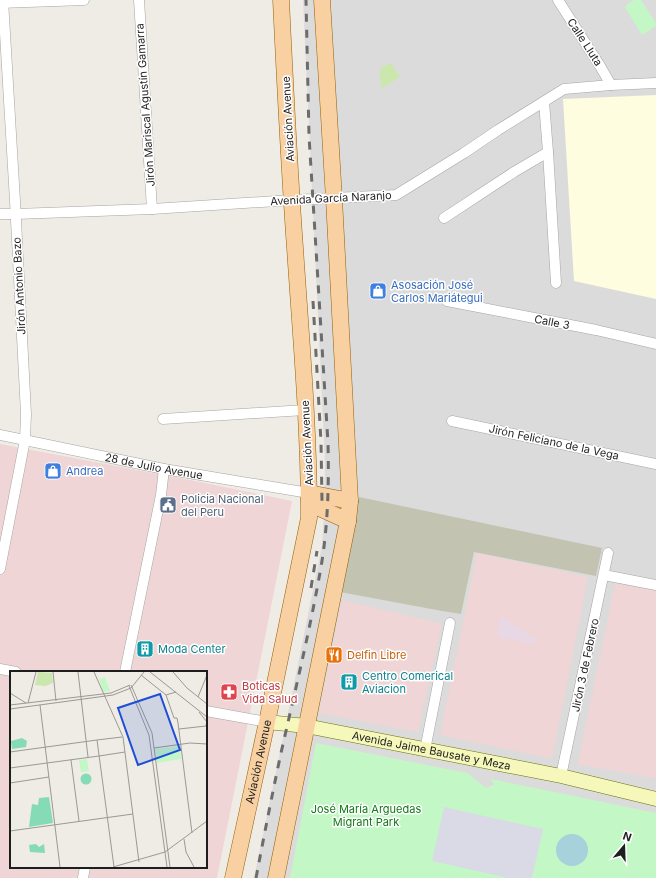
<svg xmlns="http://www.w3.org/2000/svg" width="656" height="878" font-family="Inter,sans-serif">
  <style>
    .residential { fill: #dcdbdc }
    .commercial { fill: #efd5d5; fill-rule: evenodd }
    .industrial { fill: #e8d7e5 }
    .education { fill: #fefddf }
    .construction { fill: #c3c3b1 }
    .grass { fill: #cbe7ad }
    .park { fill: #c4f7c6 }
    .plaza { fill: #d9dae5 }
    .water { fill: #a7d1db }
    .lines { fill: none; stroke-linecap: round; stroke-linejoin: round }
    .street-casing { stroke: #a5a5a5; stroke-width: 11 }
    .secondary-casing { stroke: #6a7209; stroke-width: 15 }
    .primary-casing { stroke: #936006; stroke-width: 17 }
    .street { stroke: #fff; stroke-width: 10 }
    .secondary { stroke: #f6f7bb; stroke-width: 14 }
    .primary { stroke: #f8d0a1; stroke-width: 16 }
    .rail { stroke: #6c6c6c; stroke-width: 3; stroke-dasharray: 8 8; stroke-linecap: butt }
    .labels { text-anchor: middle; stroke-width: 3; stroke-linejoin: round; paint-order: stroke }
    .street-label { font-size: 11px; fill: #1e1e1e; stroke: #fff }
    .shop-label { font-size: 11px; fill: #366cbe; stroke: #fff; text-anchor: start }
    .service-label { font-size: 11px; fill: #4e5e75; stroke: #fff; text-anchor: start }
    .culture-label { font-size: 11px; fill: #0d838f; stroke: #fff; text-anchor: start }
    .food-label { font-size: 11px; fill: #c56008; stroke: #fff; text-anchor: start }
    .health-label { font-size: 11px; fill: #be3a42; stroke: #fff; text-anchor: start }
    .park-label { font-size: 11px; fill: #107915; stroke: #fff }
    .inset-road { fill: none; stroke: #9b9995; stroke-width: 1 }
    .view { fill: #1d4ed8; fill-opacity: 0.15; stroke: #1d4ed8; stroke-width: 2 }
    .inset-edge { fill: none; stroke: #1e1e1e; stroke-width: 2 }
  </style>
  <rect width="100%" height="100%" fill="#efebe5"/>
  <path class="residential" d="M303 0H656V878H254L298 665 322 545 324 515 325 462 321 380Z"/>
  <path class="commercial" d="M0 444 195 481 292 501 217 878H0ZM11 672H206V867H11Z
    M477 553 588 577 552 759 440 735Z
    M615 583 656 591V779L578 764Z
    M342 600 442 624 418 732 319 713Z"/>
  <path class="industrial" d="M500 616 535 638 534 644 497 637Z"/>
  <path class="education" d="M656 95V299L574 281 563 99Z"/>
  <path class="construction" d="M359 497 602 548 596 576 474 552 461 614 442 611 340 592Z"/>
  <path class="grass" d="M391 63 400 77 381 89 380 68Z"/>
  <path class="park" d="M634 0H641L656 23V26L642 35 625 7 628 4Z
    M316 743 467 773 486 788 494 785 491 779 656 813V878H290Z"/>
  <path class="plaza" d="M444 807 543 829 532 878H508L432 861Z"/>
  <path class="water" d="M556 850a16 16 0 1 1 32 0a16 16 0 1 1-32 0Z"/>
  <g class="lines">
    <g class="street-casing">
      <g id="street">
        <path d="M139 0 152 209"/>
        <path d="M558 0 600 66 611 85"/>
        <path d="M0 3 84 0"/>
        <path d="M544 102 548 152 556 283"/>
        <path d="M0 214H16L152 209 292 200 396 195 464 153 498 130 564 89 611 85 656 83"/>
        <path d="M444 218 514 172 548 152"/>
        <path d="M447 301 596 330 656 344"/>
        <path d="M163 419 305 410"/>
        <path d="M452 421 656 464"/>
        <path id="s1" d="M0 435 164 469 309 493"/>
        <path d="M0 569 25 440 26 414 15 201 3 0"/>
        <path d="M604 575 656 585"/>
        <path d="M0 669 16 672"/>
        <path d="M125 672 161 495 164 469"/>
        <path d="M206 711 267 722"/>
        <path d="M425 750 450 623"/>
        <path d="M561 776 608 553"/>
        <path d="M83 878 85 867"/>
      </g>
    </g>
    <g class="secondary-casing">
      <g id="secondary">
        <path id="s2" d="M267 722 306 726 561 776 656 799"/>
      </g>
    </g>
    <g class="primary-casing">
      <g id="primary">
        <path d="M309 493 317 507 348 521"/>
        <path d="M309 493 350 501"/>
        <path id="s3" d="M233 878 267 722 309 518C309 428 301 338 295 248 289 166 285 83 281 0"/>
        <path d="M276 878 348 521 350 501 334 199 322 0"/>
      </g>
    </g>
    <use href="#street" class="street"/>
    <use href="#secondary" class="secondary"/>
    <use href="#primary" class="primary"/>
    <path class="rail" d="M313 301 321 442 322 501
      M311 588 317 551
      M256 878C264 836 272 795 281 753 295 691 310 630 321 567 328 526 329 484 328 443L309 136 306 0"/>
  </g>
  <defs>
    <g id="shop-square" transform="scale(0.9)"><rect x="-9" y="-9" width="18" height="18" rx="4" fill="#3f7fe0" stroke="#fff"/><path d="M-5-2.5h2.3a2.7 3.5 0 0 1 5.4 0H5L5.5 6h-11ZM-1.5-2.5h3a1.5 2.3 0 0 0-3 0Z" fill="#fff"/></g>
    <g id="civic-square" transform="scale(0.9)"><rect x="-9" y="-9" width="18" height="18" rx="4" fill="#5c6f8a" stroke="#fff"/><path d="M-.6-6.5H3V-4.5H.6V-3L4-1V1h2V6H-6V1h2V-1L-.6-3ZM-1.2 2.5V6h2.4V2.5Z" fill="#fff"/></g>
    <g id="building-square" transform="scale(0.9)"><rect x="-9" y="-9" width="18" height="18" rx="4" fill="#0f9aa8" stroke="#fff"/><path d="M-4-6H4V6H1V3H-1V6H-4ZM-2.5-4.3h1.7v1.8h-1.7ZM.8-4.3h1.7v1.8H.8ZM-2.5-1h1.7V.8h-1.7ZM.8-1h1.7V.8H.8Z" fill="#fff"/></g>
    <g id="restaurant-square" transform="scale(0.9)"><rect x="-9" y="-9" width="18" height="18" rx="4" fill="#e8710a" stroke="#fff"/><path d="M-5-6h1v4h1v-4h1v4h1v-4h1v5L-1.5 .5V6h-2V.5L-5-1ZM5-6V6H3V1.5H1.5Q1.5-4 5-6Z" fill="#fff"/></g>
    <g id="pharmacy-square" transform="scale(0.9)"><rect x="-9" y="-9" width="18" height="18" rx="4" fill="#e0444e" stroke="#fff"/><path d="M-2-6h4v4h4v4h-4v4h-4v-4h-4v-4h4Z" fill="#fff"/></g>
  </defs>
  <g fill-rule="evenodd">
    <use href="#shop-square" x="378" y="291"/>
    <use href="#shop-square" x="53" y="471"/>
    <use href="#civic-square" x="168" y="505"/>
    <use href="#building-square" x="145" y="649"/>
    <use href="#restaurant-square" x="334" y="655"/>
    <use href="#building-square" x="349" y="682"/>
    <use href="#pharmacy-square" x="229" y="692"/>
  </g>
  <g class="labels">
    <g class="street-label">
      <text transform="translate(585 42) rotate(57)" y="4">Calle Lluta</text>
      <text transform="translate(145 105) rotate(-94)" y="4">Jirón Mariscal Agustín Gamarra</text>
      <text transform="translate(288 119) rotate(-93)" y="4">Aviación Avenue</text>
      <text transform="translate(331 198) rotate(-3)" y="4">Avenida García Naranjo</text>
      <text transform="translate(19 286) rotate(-93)" y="4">Jirón Antonio Bazo</text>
      <text transform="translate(552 322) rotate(11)" y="4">Calle 3</text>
      <text transform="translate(554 442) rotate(12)" y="4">Jirón Feliciano de la Vega</text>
      <text transform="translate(307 443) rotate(-93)" y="4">Aviación Avenue</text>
      <text dy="4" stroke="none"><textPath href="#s1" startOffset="157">28 de Julio Avenue</textPath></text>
      <text transform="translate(585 665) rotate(-78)" y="4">Jirón 3 de Febrero</text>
      <text dy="4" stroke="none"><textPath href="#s2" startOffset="167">Avenida Jaime Bausate y Meza</textPath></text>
      <text dy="4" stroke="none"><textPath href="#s3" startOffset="119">Aviación Avenue</textPath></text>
    </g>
    <g class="shop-label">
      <text x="391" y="289">Asosación José<tspan x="391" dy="13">Carlos Mariátegui</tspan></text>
      <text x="66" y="475">Andrea</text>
    </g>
    <g class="service-label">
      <text x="181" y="503">Policia Nacional<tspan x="181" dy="13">del Peru</tspan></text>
    </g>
    <g class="culture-label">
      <text x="158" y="653">Moda Center</text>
      <text x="362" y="680">Centro Comerical<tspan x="362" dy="13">Aviacion</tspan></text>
    </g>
    <g class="food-label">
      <text x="347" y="659">Delfin Libre</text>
    </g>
    <g class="health-label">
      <text x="242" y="690">Boticas<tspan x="242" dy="13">Vida Salud</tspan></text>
    </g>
    <g class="park-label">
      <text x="366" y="813">José María Arguedas<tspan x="366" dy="13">Migrant Park</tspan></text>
    </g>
  </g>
  <g transform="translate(10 671)">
    <rect width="197" height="197" fill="#efebe5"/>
    <path d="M28 1 42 2 43 12 35 15 25 14Z" fill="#cbe7ad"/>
    <path d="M95 6 100 20 93 21 89 8ZM170 75 171 88 147 92 145 78ZM77 88 79 100 71 101 69 89Z" fill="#c4f7c6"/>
    <path d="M12 67 17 70 16 76 2 78 1 70ZM70.5 108a5.5 5.5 0 1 1 11 0a5.5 5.5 0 1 1-11 0ZM39 126 43 152 19 156 22 133 28 134 29 127ZM26 173 29 176 34 173 35 182 20 181 19 174Z" fill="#86dbb7"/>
    <path class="inset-road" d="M43 1 46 30M68 1 78 86M84 1 113 66 129 191M140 1 197 46M163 1 177 17 197 33M131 4 156 24 166 21M121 14 142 62 160 196M119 15 139 64 157 196M0 22 16 32M156 24 164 47H167L168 52 182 162M188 26 197 4M18 32 26 1M0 34 101 22 120 14M30 34 50 196M0 38 103 24 121 17 134 1M189 41 197 51M169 58 196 55 197 49M87 69 112 66M144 77 180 72 197 73M0 81 87 69 104 196M89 85 115 81M61 89 69 150M0 97 89 85M0 112 39 106M0 160 123 143M174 168 176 181 184 196M103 196 155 181 197 150"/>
    <path class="view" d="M150 23 170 79 128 94 108 37Z"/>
    <rect width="197" height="197" class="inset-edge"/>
  </g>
  <g transform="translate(624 846) rotate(19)" stroke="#ffffff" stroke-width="3" paint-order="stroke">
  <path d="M0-3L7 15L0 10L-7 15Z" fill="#1e1e1e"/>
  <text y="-6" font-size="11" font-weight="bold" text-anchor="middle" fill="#1e1e1e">N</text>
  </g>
</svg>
